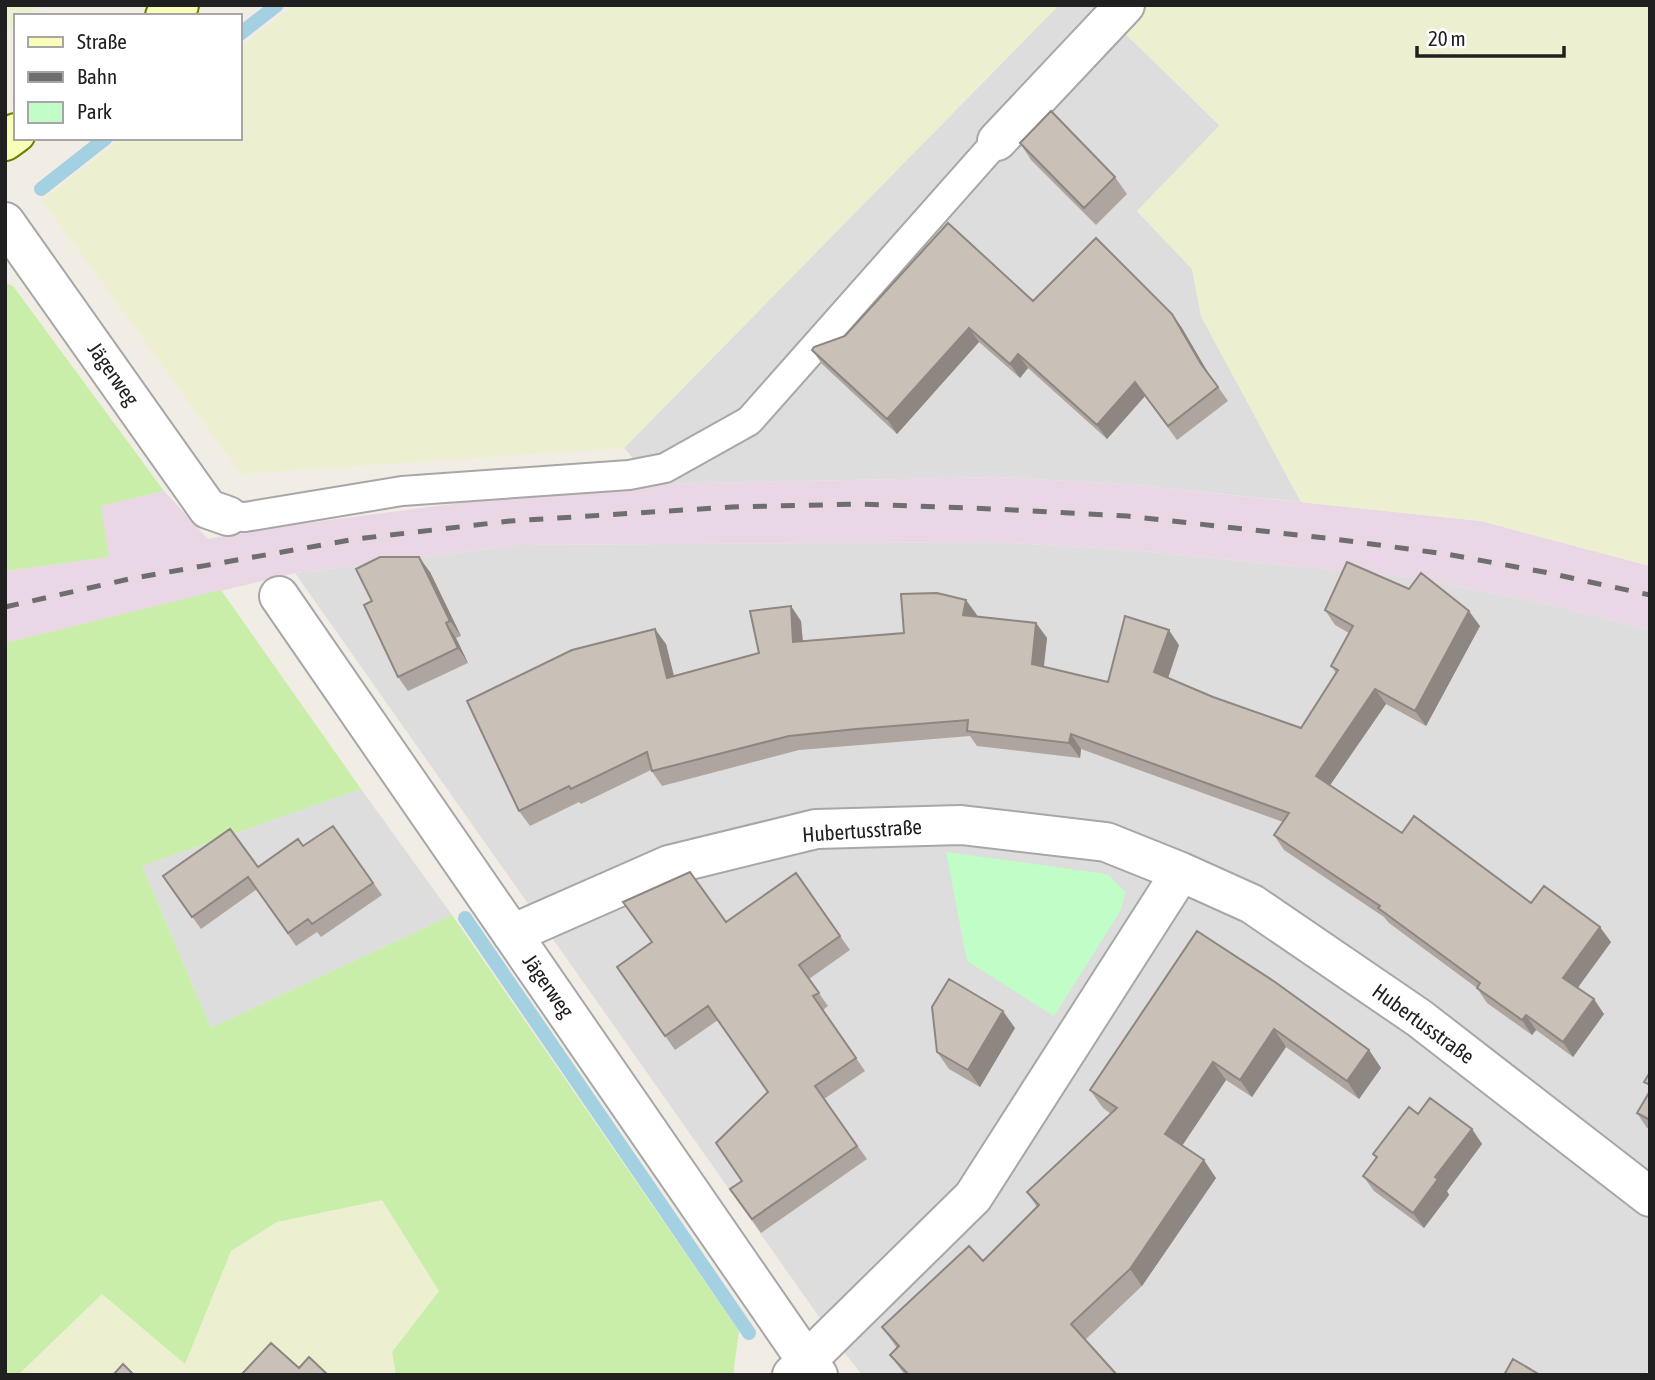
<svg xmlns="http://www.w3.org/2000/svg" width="1655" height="1380" font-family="'Asap Condensed',sans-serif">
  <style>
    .residential { fill: #dedddd }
    .industrial { fill: #ead7e6 }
    .farmland { fill: #edf0d0 }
    .grass { fill: #c8eea9 }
    .park { fill: #c1fdc7 }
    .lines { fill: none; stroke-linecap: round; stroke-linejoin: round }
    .stream { stroke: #a3d1e1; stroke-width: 14 }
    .lane-casing { stroke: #a7a7a7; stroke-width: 32 }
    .street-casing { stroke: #a7a7a7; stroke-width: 42 }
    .secondary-casing { stroke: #6c7d00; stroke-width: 42 }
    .lane { stroke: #fff; stroke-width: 28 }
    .street { stroke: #fff; stroke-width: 38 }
    .secondary { stroke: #f8fdb7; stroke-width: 38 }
    .rail { stroke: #6e6e6e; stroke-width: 5; stroke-dasharray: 14 14; stroke-linecap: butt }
    .wall { fill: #ada59e }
    .shaded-wall { fill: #8d8681 }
    .building { fill: #c9c0b8; stroke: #8d8681; stroke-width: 2 }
    .labels { text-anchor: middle; stroke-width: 7; stroke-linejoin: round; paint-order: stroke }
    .street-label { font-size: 21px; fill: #202020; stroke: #fff }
  </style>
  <rect width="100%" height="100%" fill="#f1ede5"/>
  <path class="residential" d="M1059 5H1096L1220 126 1137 211 1192 269 1201 316 1301 502 1126 484 998 477 656 484 624 448Z
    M989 542 1122 549 1406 577 1536 601 1650 630V1367L1645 1375H862L841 1348 295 573 518 545Z
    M361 789 452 915 211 1028 142 866Z"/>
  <path class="industrial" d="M998 477 1126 484 1481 521 1650 566V630L1536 601 1406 577 1122 549 989 542 518 545 295 573 5 643V571L108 557 100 506 164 491 208 539 260 529 499 498 656 484Z"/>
  <path class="farmland" d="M5 5H41L28 16H16V25L5 33Z
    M294 5H1059L624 448 241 474 42 200 122 138H240V47Z
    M1144 5H1650V566L1481 521 1301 502 1201 316 1192 269 1137 211 1220 125 1121 30Z
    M382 1200 439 1291 392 1352 396 1375H18L102 1294 185 1363 231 1251 277 1222Z"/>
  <path class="grass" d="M5 283 13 286 164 491 101 506 109 557 5 571Z
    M221 590 361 789 142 866 211 1028 452 915 739 1331 733 1375H396L392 1352 439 1291 382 1200 277 1222 231 1251 185 1364 102 1294 18 1375H5V643Z"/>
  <path class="park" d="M946 852 1107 874 1125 892 1121 910 1054 1016 967 961Z"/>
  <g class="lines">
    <path class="stream" d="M240 34 277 5
      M41 189 106 138
      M465 918 749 1333"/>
    <g class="lane-casing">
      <path id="lane" d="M228 516 245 517 402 491 629 475 665 468 749 421 997 141"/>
    </g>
    <g class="street-casing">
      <path id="street" d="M997 141 1125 5
        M5 222 208 509 228 516
        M279 596 806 1360 818 1375
        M512 934 669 865 816 829 961 825 1106 842 1181 872 1252 904 1419 1018 1650 1197
        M792 1375 973 1197 1181 872"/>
    </g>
    <g class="secondary-casing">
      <path id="secondary" d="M165 16 179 5
        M5 141 16 133"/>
    </g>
    <use href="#lane" class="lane"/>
    <use href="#street" class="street"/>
    <use href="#secondary" class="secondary"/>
    <path class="rail" d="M5 607 129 579 356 539 510 521 732 507 861 504 994 509 1127 516 1334 539 1446 554 1544 572 1650 595"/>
  </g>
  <path class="wall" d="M1020 143 1115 177 1127 194 1096 225 1031 160Z
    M1033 301 1172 314 1182 328 1209 374 1228 401 1177 440 1145 396 1107 439 1028 368 1020 378 979 342 897 434 822 364 812 350Z
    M430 572 461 636 456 638 468 663 408 691 398 677Z
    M1325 610 1480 626 1426 726 1386 704 1330 785 1402 833 1531 903 1611 942 1577 988 1604 1014 1573 1057 1536 1030 1532 1035 1487 1003 1477 988 1389 923 1384 917 1284 850 1274 835 1283 822 1081 749 1080 758 977 746 970 736 799 750 662 786 651 770 581 804 579 802 530 826 519 811 666 644 674 676 759 653 801 621 803 642 904 633 977 615 976 616 1036 623 1047 638 1044 667 1108 682 1179 645 1168 678 1213 697 1301 728 1336 673 1331 666 1349 633 1335 625Z
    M333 826 382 895 321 937 317 932 296 946 257 889 201 929 163 876 258 867 303 846Z
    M796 873 850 950 809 979 828 1006 823 1010 865 1071 824 1099 867 1159 761 1233 730 1189 742 1181 768 1092 718 1020 675 1050 617 967 726 922Z
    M1197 931 1369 1050 1381 1068 1359 1099 1286 1047 1252 1097 1226 1080 1182 1145 1216 1178 1142 1286 1085 1340 1117 1375H905L890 1355 897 1348 882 1327 983 1261 1037 1207 1027 1192 1111 1114 1103 1108 1090 1090Z
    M1015 1028 980 1087 949 1069 937 1052Z
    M1650 1091V1129L1647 1128 1637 1113Z
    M1418 1114 1472 1129 1482 1144 1447 1191 1449 1195 1424 1228 1374 1191 1363 1176 1376 1158 1373 1154Z"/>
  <path class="shaded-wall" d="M1172 314 1182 328 1211 378 1201 364Z
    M969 328 979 342 897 434 887 419Z
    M1018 354 1028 368 1020 378 1010 364Z
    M1135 382 1145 396 1107 439 1097 425Z
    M419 557 430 572 461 636 450 621Z
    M966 600 977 615 973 630 963 615Z
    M791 606 801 621 804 657 793 642Z
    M1469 611 1480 626 1426 726 1415 711Z
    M446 623 456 638 468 663 458 648Z
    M1036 623 1047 638 1042 679 1032 664Z
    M655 629 666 644 678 693 667 678Z
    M1169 630 1179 645 1165 687 1154 672Z
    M1375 689 1386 704 1326 791 1316 776Z
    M1071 734 1081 749 1080 758 1069 743Z
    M1600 927 1611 942 1574 993 1563 978Z
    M1594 999 1604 1014 1573 1057 1563 1042Z
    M1003 1011 1015 1028 980 1087 968 1070Z
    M1526 1015 1536 1030 1532 1035 1522 1020Z
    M1274 1029 1286 1047 1252 1097 1240 1080Z
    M1369 1050 1381 1068 1359 1099 1347 1081Z
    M1213 1062 1226 1080 1178 1152 1165 1134Z
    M1472 1129 1482 1144 1447 1191 1449 1195 1424 1228 1413 1213 1435 1177Z
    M1204 1160 1216 1178 1142 1286 1130 1269Z"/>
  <path class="building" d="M1051 111 1115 177 1084 208 1020 143Z
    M948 223 1033 301 1096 238 1172 314 1201 364 1218 387 1168 426 1135 382 1097 425 1018 354 1010 364 969 328 887 419 812 350 814 347 845 336Z
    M380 557H419L450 621 446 623 458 648 398 677 364 605 372 601 356 569Z
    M1347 562 1409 589 1421 573 1469 611 1415 711 1375 689 1316 776 1402 833 1414 816 1531 903 1544 886 1600 927 1563 978 1594 999 1563 1042 1526 1015 1522 1020 1477 988 1480 983 1378 908 1380 906 1274 835 1289 813 1071 734 1069 743 967 731 968 720 856 729 789 736 652 771 647 752 571 789 569 786 519 811 467 701 572 650 655 629 667 678 759 653 750 611 791 606 793 642 904 633 901 594 937 593 966 600 963 615 1036 623 1032 664 1108 682 1125 616 1169 630 1154 672 1213 697 1301 728 1338 670 1331 666 1353 626 1325 610Z
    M333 826 373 883 312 924 308 919 288 933 248 877 192 917 163 876 230 829 258 867 298 839 303 846Z
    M690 872 726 922 796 873 840 936 799 965 819 993 813 996 856 1058 815 1086 857 1146 752 1219 730 1189 742 1181 716 1143 768 1092 708 1006 665 1036 617 967 652 942 623 902Z
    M1197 931 1275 982 1369 1050 1347 1081 1274 1029 1240 1080 1213 1062 1165 1134 1204 1160 1130 1269 1071 1324 1117 1375H909L890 1355 899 1346 882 1327 969 1246 983 1261 1039 1205 1027 1192 1117 1108 1090 1090Z
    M949 979 1003 1011 968 1070 937 1052 932 1007Z
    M1650 1072V1085L1644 1082Z
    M1650 1091V1120L1637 1113Z
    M1430 1098 1472 1129 1435 1177 1438 1179 1413 1213 1363 1176 1377 1157 1373 1154 1409 1107 1418 1114Z
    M271 1343 299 1368 309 1357 328 1375H241Z
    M1513 1359 1540 1375H1504Z
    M123 1364 134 1375H113Z"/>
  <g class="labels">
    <g class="street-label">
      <text transform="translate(113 374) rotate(55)" y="7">Jägerweg</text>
      <text transform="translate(862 831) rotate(-4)" y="7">Hubertusstraße</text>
      <text transform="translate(548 986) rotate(55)" y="7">Jägerweg</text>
      <text transform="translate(1423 1024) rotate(36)" y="7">Hubertusstraße</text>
    </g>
  </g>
  <rect width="1655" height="1380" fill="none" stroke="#202020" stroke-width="14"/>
  <rect x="14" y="14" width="228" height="126" fill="#ffffff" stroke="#a6a6a6" stroke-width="2"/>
  <rect x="28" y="37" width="35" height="10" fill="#f8fdb7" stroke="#a6a6a6" stroke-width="2"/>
  <text x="77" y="49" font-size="21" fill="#202020">Straße</text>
  <rect x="28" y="72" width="35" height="10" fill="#6e6e6e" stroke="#a6a6a6" stroke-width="2"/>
  <text x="77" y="84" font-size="21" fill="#202020">Bahn</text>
  <rect x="28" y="102" width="35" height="21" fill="#c1fdc7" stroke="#a6a6a6" stroke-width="2"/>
  <text x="77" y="119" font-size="21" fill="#202020">Park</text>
  <path d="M1417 46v10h147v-10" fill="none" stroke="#202020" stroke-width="3.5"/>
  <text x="1428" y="46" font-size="21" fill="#202020" stroke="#ffffff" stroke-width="5" paint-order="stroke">20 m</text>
</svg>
